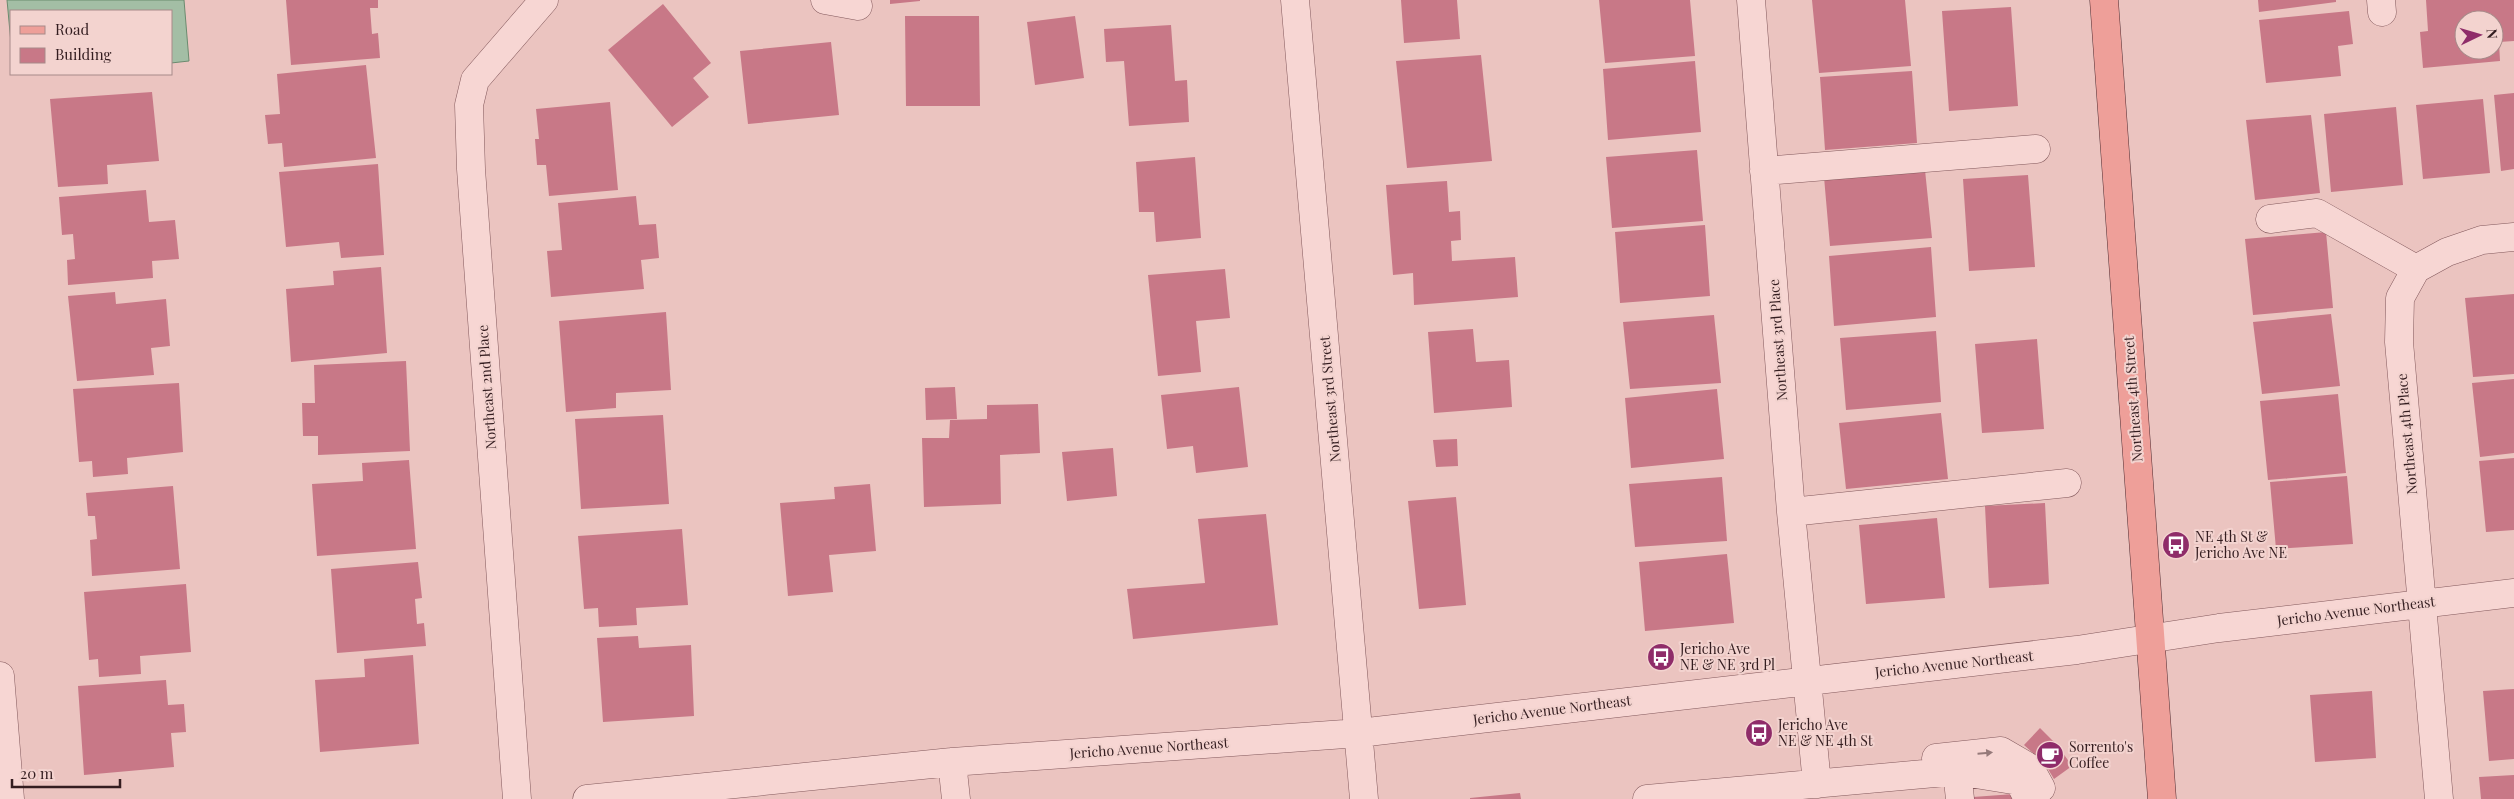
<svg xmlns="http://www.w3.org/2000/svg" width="2514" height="799" font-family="'Playfair Display',serif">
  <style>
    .water { fill: #a3bea5; stroke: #6b8b6f }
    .building { fill: #c87887; fill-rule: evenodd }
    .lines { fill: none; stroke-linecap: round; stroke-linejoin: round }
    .minor-casing { stroke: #83595c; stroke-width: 29 }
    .major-casing { stroke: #512d32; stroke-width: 29 }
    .minor { stroke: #f7d6d3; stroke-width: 28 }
    .major { stroke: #ee9f99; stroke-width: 28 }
    .oneway { fill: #967a7a }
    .labels { text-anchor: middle; stroke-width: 4; stroke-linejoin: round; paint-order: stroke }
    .street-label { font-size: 14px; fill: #341d20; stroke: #f3d3cf }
    .poi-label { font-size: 14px; fill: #341d20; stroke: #f3d3cf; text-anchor: start }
  </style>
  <rect width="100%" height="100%" fill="#ebc4c0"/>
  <path class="water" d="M7 0H184L189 61 171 63V11H11V43Z"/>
  <path class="building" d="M286 0H378V8H370L372 34 378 33 380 58 291 65Z
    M890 0H920V1L890 4Z
    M1401 0H1457L1460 39 1404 43Z
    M1599 0H1690L1695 56 1605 63Z
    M1812 0H1905L1911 66 1819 73Z
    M2258 0H2336V2L2259 12Z
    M2426 0H2514V41L2499 42 2500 61 2423 68 2420 32 2428 31ZM2464 20H2494V50H2464Z
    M663 4 711 63 693 78 709 97 672 127 608 50Z
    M2011 7 2018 106 1949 111 1942 11Z
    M2349 11 2353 44 2338 46 2341 76 2266 83 2259 20Z
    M905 16H979L980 106H906Z
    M1075 16 1084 78 1035 85 1027 22Z
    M1171 25 1175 81 1187 80 1189 122 1129 126 1124 61 1106 62 1104 29Z
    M831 42 839 115 748 124 740 51Z
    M1481 55 1492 161 1407 168 1396 61Z
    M1695 61 1701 132 1608 140 1603 69Z
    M366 65 376 158 284 167 282 143 268 144 265 115 280 114 277 74Z
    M1912 71 1917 143 1825 150 1820 77Z
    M152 92 159 161 107 165 108 184 58 187 50 99Z
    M2514 93V169L2501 171 2494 95Z
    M2483 99 2490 173 2423 179 2416 105Z
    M610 102 618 190 549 196 546 165H537L535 139H539L536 109Z
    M2396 107 2403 185 2331 192 2324 114Z
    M2311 115 2320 193 2255 200 2246 120Z
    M1697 150 1703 221 1612 228 1606 157Z
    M1195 157 1201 238 1156 242 1154 212H1139L1136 162Z
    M378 164 384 255 341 258 339 242 286 247 279 172Z
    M1925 170 1932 238 1830 246 1824 177Z
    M2028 175 2035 267 1969 271 1963 179Z
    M1447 181 1449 212 1460 211 1461 240 1451 241 1452 261 1515 257 1518 297 1414 305 1413 273 1393 275 1386 185Z
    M146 190 149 222 175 220 179 259 152 261 153 278 68 285 67 260 75 259 73 234 62 235 59 197Z
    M636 196 639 225 656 224 659 258 641 260 644 289 551 297 547 251 562 250 558 203Z
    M1705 225 1710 296 1620 303 1615 232Z
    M2326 232 2333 308 2253 315 2245 239Z
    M1931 247 1936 317 1834 326 1829 256Z
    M381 267 387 353 291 362 286 289 334 285 333 271Z
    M1225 269 1230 318 1196 321 1201 372 1158 376 1148 275Z
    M115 292 116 304 166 299 170 346 151 348 154 375 77 381 68 296Z
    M2514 294V374L2473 377 2465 298Z
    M666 312 671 390 616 393V408L566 412 559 321Z
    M2331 314 2340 386 2262 394 2253 322Z
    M1714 315 1721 383 1630 389 1623 322Z
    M1473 329 1476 362 1509 360 1512 407 1434 413 1428 332Z
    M1936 331 1941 402 1846 410 1840 338Z
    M2037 339 2044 429 1982 433 1975 344Z
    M406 361 410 451 318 455V436H303L302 403H315L314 365Z
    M2514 379V453L2480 457 2472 383Z
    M179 383 183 452 127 458 128 474 93 477 92 461 79 462 73 389Z
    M955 387 957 419 926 420 925 388Z
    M1239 387 1248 467 1196 473 1193 446 1167 449 1161 395Z
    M1717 389 1724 459 1631 468 1625 398Z
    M2338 394 2346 473 2268 480 2260 401Z
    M1038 404 1040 453 1000 455 1001 504 924 507 922 438H949L950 420 987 419V405Z
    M1941 413 1948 479 1846 489 1839 423Z
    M663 415 669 504 581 509 575 419Z
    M1457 439 1458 466 1436 467 1433 440Z
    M1113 448 1117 496 1067 501 1062 452Z
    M2514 458V530L2486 532 2479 461Z
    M409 460 416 549 317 556 312 484 363 481 362 463Z
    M2347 476 2353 544 2276 549 2270 482Z
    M1722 477 1727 541 1635 547 1629 484Z
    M870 484 876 551 829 555 833 592 788 596 780 503 835 499 834 487Z
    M173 486 180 569 92 576 90 540 97 539 95 516H88L86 493Z
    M1456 497 1466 605 1419 609 1408 501Z
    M2045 503 2049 584 1989 588 1985 506Z
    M1266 514 1278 625 1133 639 1127 589 1205 583 1198 519Z
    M1937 518 1945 598 1866 604 1859 525Z
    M682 529 688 605 636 608 637 625 599 627 598 608 584 609 578 536Z
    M1727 554 1734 623 1645 631 1639 562Z
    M418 562 422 598 415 599 417 624 424 623 426 646 337 653 331 569Z
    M186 584 191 652 140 656 141 674 99 677 98 659 89 660 84 592Z
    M638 636 639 648 691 645 694 716 603 722 597 638Z
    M413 655 419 744 320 752 315 680 365 677 364 659Z
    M166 680 168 705 184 704 186 732 171 733 174 767 84 775 78 686Z
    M2514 689V759L2489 761 2483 691Z
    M2372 691 2376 758 2315 762 2310 695Z
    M2040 728 2058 746 2072 766 2054 779 2045 764 2024 745Z
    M2514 775V799H2481L2479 777Z
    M1520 793 1521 799H1470V798Z
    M2014 794V799H1973V797Z"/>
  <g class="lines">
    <g class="minor-casing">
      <path id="minor" d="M825 0 858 6
        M1295 0 1364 799
        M1751 0 1791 512 1817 784
        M2381 0 2382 12
        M1764 171 2036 149
        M2270 219 2317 213 2416 269
        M1791 512 2067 483
        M0 676 10 799
        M1936 758 2001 751 2030 768 2041 788
        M952 762 956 799
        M1957 771 1960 799
        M517 799 471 169 469 105 475 80 544 0
        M587 799 952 762 1359 733 2077 650 2219 628 2514 593
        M1647 799 1957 771 2019 781 2028 799
        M2439 799 2399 342 2400 298 2416 269 2447 252 2482 240 2514 237"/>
    </g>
    <g class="major-casing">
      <path id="major" d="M2104 0 2162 799"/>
    </g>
    <use href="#minor" class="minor"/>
    <use href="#major" class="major"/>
  </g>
  <defs><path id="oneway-solid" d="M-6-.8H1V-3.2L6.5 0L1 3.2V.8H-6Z" transform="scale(1.25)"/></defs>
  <use class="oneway" href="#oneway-solid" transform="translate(1985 753) rotate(-5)"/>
  <defs>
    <g id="bus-disc" transform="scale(1.4375)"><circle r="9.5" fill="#8f2c69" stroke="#f3d3cf"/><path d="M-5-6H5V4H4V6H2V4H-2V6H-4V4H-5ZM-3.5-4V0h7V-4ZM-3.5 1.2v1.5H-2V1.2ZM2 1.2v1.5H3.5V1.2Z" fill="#fff"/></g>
    <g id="cafe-disc" transform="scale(1.4375)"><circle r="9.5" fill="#8f2c69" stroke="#f3d3cf"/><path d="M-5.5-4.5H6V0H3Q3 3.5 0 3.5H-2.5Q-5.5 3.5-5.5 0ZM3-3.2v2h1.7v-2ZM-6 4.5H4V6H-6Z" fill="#fff"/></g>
  </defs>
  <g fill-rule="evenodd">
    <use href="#bus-disc" x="2176" y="545"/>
    <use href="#bus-disc" x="1661" y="657"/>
    <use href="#bus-disc" x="1759" y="733"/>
    <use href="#cafe-disc" x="2050" y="755"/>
  </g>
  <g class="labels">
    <g class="street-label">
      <text transform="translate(1778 340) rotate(-94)" y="5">Northeast 3rd Place</text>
      <text transform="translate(487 387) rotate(-94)" y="5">Northeast 2nd Place</text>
      <text transform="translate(1330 399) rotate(-95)" y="5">Northeast 3rd Street</text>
      <text transform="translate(2133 399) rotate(-94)" y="5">Northeast 4th Street</text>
      <text transform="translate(2407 434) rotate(-95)" y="5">Northeast 4th Place</text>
      <text transform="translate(2356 611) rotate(-7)" y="5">Jericho Avenue Northeast</text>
      <text transform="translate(1954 664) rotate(-6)" y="5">Jericho Avenue Northeast</text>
      <text transform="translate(1552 710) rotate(-7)" y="5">Jericho Avenue Northeast</text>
      <text transform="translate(1149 748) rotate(-4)" y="5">Jericho Avenue Northeast</text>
    </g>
    <g class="poi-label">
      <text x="2195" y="542">NE 4th St &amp;<tspan x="2195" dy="16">Jericho Ave NE</tspan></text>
      <text x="1680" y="654">Jericho Ave<tspan x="1680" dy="16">NE &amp; NE 3rd Pl</tspan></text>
      <text x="1778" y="730">Jericho Ave<tspan x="1778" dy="16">NE &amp; NE 4th St</tspan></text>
      <text x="2069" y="752">Sorrento's<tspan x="2069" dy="16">Coffee</tspan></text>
    </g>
  </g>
  <rect x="10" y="10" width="162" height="65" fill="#f3d3cf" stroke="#a78a89"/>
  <rect x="20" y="26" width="25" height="8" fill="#ee9f99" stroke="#a78a89"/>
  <text x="55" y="35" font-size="15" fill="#341d20">Road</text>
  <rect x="20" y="48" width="25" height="15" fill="#c87887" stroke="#a78a89"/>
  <text x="55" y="60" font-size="15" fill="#341d20">Building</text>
  <g transform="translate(2479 35) rotate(85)"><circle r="24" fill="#f3d3cf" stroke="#a78a89"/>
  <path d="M0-4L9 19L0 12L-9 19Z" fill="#8f2c69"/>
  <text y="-8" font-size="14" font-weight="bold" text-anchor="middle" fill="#341d20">N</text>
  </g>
  <path d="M12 779v8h108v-8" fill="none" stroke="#341d20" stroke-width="2.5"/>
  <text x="20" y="779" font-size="15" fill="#341d20" stroke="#f3d3cf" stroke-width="4" paint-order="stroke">20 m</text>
</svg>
